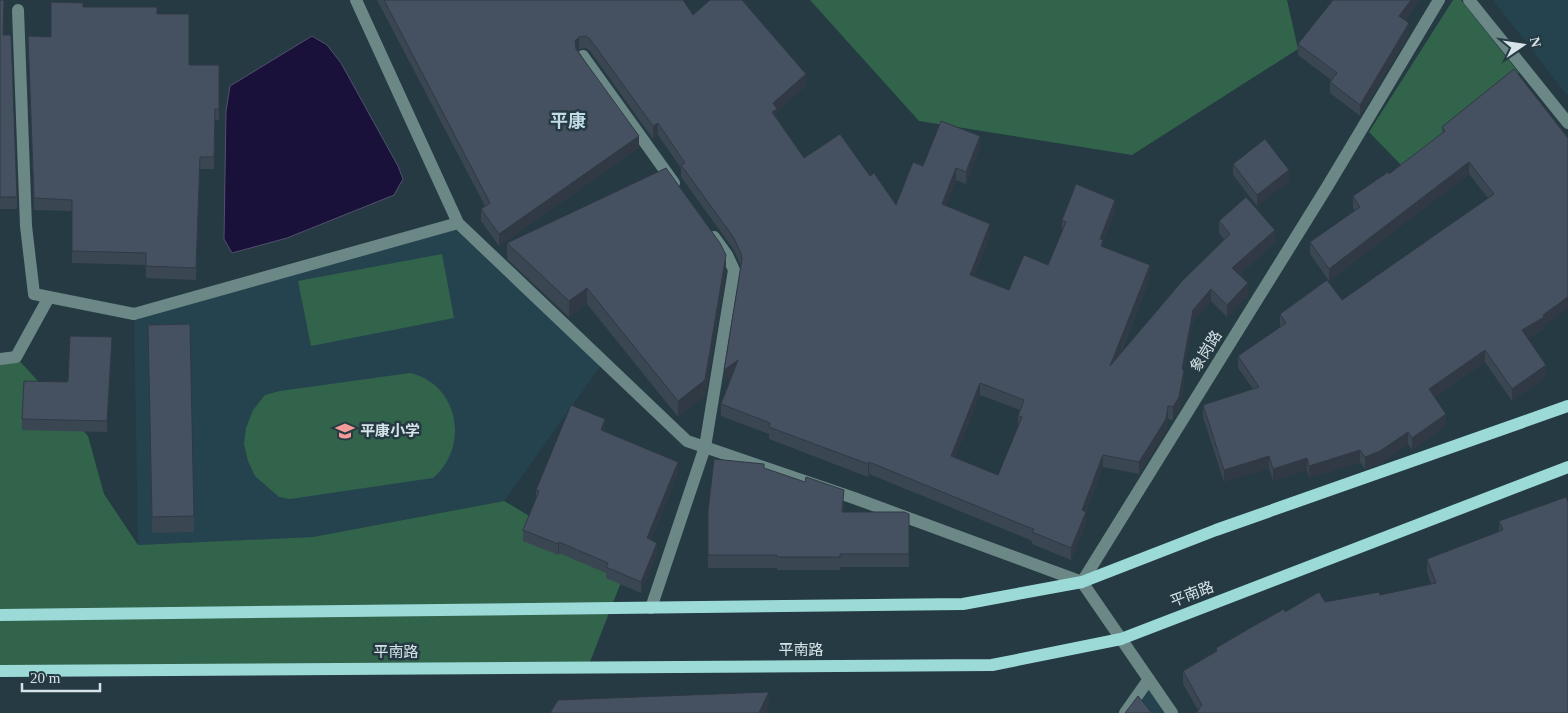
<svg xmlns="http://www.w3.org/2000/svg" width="1568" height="713" font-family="'Times New Roman','Noto Sans SC',serif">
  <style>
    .built { fill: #25434f }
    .green { fill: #32634b }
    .water { fill: #191139; stroke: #52506e }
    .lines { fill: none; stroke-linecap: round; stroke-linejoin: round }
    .minor { stroke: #6b8887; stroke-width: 12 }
    .major { stroke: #9bdad7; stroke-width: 12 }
    .wall { fill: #3b4653; fill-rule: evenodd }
    .shaded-wall { fill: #303944 }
    .building { fill: #455161; stroke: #303944; fill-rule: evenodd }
    .labels { text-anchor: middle; stroke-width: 5; stroke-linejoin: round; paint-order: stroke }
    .street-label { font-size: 15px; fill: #d6e3e8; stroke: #253a42 }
    .poi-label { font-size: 15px; font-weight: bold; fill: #d6e3e8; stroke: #253a42; text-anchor: start }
    .quarter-label { font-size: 18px; font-weight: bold; fill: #c2dbe5; stroke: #253a42 }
  </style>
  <rect width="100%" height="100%" fill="#253a42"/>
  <path class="built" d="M1493 0H1568V96Z
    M458 223 604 361 504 501 313 537 138 545 134 314Z
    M1149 679 1172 713H1125Z"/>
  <path class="green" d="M810 0H1287L1298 49 1132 155 919 121Z
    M1453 0H1461L1519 73 1402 166 1369 132Z
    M442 254 454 318 311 346 298 281Z
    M16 357 88 436 104 494 138 545 313 537 504 501 625 572 588 667 0 671V359Z
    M410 373C459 384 470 447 433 478L290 499 279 497 255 476 248 461 244 444 246 428 253 410 265 395 280 391Z"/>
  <path class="water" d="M312 36 327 45 341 63 398 166 403 179 394 195 287 238 232 253 224 239 226 111 230 86Z"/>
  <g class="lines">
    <path class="minor" d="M356 0 458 223
      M1469 0 1568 123
      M18 10 26 226 34 294 134 314 458 223 687 441 854 498 1082 582
      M583 56 674 183
      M0 359 16 357 49 297
      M1082 582 1327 187 1439 0
      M1082 582 1172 713
      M651 608 705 447 734 270 727 255 714 237
      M1125 713 1149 679"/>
    <path class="major" d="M0 615 963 604 1082 582 1216 530 1568 406
      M0 671 992 665 1121 639 1568 467"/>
  </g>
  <path class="wall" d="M0 0 17 197V209H0Z
    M377 0H683L693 15 806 86 777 112V119L804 158 870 176 896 205 923 166 980 148 966 184 956 180 946 206 990 236 974 276 1009 290 1048 265 1062 231V220L1115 212 1103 242V247L1150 278 1120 355 1224 239 1219 233V221L1275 242 1239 275 1248 295 1227 317 1211 301 1193 322 1184 370V382L1179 410 1173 420 1168 419 1166 431 1139 474 1103 467 1086 512V524L1071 560 1032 544V541L1028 539 869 474 868 477 769 439V434L721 416V404L731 376 724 382 741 266 734 250 681 177V168L658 135 653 139 590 51 586 48 579 49 578 50 639 148 499 246 481 221V209L485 206ZM980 395 1020 410 1018 416V427L998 475 955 458Z
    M1333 0H1419L1405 20 1409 34 1360 116 1330 93V82L1331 80 1298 55V44Z
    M157 14 189 65H219V120H215L214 169H200L196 280 146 278V265L72 263V211L34 210 28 36 51 37Z
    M1514 69 1544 326V329L1528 338 1546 377 1512 401 1485 362 1435 397 1446 426 1412 450 1408 444 1380 464 1365 469 1360 462 1309 478 1307 470 1273 481 1269 468 1224 482 1203 417V405L1253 389 1238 368V356L1280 327V314L1342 300 1488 198 1469 174 1329 281 1310 254V242L1355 211 1353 208V196L1389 174 1442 134V127Z
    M1233 164 1289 181 1257 206 1233 175Z
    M507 243 726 271 705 396 678 417 587 304 569 317 507 259Z
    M148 341 194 516V532L152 533Z
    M112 349 107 432 22 430V419L67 382Z
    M605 431 678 473 651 540 657 554 641 593 606 578V573L559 553 558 555 523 541V530L536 500V490Z
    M764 469 844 503 843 512 909 514V567H840V570H777V568H708V511Z
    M1499 521 1568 713 1198 710 1183 684V671L1216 651V648L1285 612 1325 602 1380 595 1431 584 1427 572V559L1499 532Z"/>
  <path class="shaded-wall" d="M1411 0H1419L1399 27V16Z
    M1409 23V34L1360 116V105Z
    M579 37V49L575 53V41Z
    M806 74V86L777 112V121L772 124 773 103Z
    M658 123V135L653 139V126Z
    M639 136V148L499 246V234Z
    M980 136V148L966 184V172Z
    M200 157V169L196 280V268Z
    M1469 162V174L1329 281V269Z
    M956 168V180L942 217V204Z
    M1289 170V181L1257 206V195Z
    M1115 200V212L1103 242V253L1100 239Z
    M990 224V236L970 287V275Z
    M1275 230V242L1232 281V268Z
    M726 255V271L705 396 678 417V401Z
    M1150 265V278L1110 378V366Z
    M1248 283V295L1227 317V305Z
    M587 288V304L569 317V301Z
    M1211 289V301L1193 322 1182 381V369L1193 310Z
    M1568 297V309L1544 326V329L1522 342V330Z
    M112 337V349L107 432V421Z
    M1485 350V362L1429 401V389Z
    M738 360V372L724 382V370Z
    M1546 365V377L1512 401V389Z
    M1184 370V382L1179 410 1173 420V407Z
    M980 383V395L951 469V456Z
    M1168 406V419L1166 431 1139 474V462Z
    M1446 414V426L1412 450V438Z
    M605 419V431L601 441V430Z
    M1408 432V444L1380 464 1365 469V457Z
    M1360 450V462L1309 478V466Z
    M1103 455V467L1082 522V510Z
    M1269 456V468L1224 482V470Z
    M1307 458V470L1273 481V469Z
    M678 462V473L647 550V538Z
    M869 462V474L868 477V464Z
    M1086 512V524L1071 560V548Z
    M559 542V553L558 555V544Z
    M657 543V554L641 593V582Z
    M769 692V708L767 713H759Z"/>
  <path class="building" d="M0 0H4L3 35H11L17 197H0Z
    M384 0H683L693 15 710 0H742L806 74 773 103 777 109 772 112 804 158 840 134 870 176 874 173 896 205 913 162 923 166 941 121 980 136 966 172 956 168 942 204 990 224 970 275 1009 290 1024 255 1048 265 1066 222 1062 220 1076 184 1115 200 1100 239 1103 240 1101 246 1150 265 1110 366 1183 280 1230 234 1219 221 1246 197 1275 230 1232 268 1248 283 1227 305 1211 289 1193 310 1182 369 1184 370 1179 397 1173 407 1168 406 1166 419 1139 462 1103 455 1082 510 1086 512 1071 548 1032 532 1034 529 1028 527 869 462 868 464 769 427 770 423 721 404 738 360 724 370 742 259 741 254 734 238 681 165 685 163 658 123 653 126 590 39 586 36 579 37 575 41 576 49 639 136 499 234 481 209 490 203ZM980 383 1024 400 1018 416 1022 417 998 475 951 456Z
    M1333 0H1411L1399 16 1409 23 1360 105 1330 82 1337 73 1298 44Z
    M51 2 83 3V7H157V14H189V65H219V109H215L214 157H200L196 268 146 266V253L72 251V200L34 198 28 36 51 37Z
    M1514 69 1568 138V297L1543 315 1544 317 1522 330 1546 365 1512 389 1485 350 1429 389 1446 414 1412 438 1408 432 1380 451 1365 457 1360 450 1309 466 1307 458 1273 469 1269 456 1224 470 1203 405 1259 387 1238 356 1286 323 1280 314 1327 280 1342 300 1494 194 1469 162 1329 269 1310 242 1360 207 1353 196 1388 172 1389 174 1445 131 1442 127Z
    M1265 139 1289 170 1257 195 1233 164Z
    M666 168 720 243 726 255 705 380 678 401 587 288 569 301 507 243Z
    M190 324 194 516 152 517 148 325Z
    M70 336 112 337 107 421 22 419 24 381 67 382 68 381Z
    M571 405 605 419 601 430 678 462 647 538 657 543 641 582 606 567 608 563 559 542 558 544 523 530 539 491 536 490Z
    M714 459 764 464V468L805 482 806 477 844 490 842 512H904L909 514V554H840V557H777V555H708V511Z
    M1566 497 1568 502V713H1196L1202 705 1183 671 1217 651 1216 648 1250 628 1284 609 1285 612 1319 592 1325 602 1379 592 1380 595 1436 583 1427 559 1503 530 1499 521Z
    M769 692 759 713H550L558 700Z
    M1138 696 1152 713H1125Z"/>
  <defs>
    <g id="school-bare" transform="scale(1.5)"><path d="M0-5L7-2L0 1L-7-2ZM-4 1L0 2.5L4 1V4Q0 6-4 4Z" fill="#f59b97" stroke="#253a42" stroke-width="2.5" paint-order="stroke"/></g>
  </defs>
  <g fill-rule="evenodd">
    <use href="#school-bare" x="345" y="431"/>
  </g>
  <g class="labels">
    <g class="street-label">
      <text transform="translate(1206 351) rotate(-58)" y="5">象岗路</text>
      <text transform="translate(1192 594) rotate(-21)" y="5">平南路</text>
      <text x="801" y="655">平南路</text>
      <text x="396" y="657">平南路</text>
    </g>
    <g class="poi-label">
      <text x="360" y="436">平康小学</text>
    </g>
    <g class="quarter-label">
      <text x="568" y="127">平康</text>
    </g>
  </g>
  <g transform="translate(1523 45) rotate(77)" stroke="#253a42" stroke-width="4" paint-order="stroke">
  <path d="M0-4L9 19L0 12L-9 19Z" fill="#d6e3e8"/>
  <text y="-8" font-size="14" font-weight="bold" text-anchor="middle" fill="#d6e3e8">N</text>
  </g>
  <path d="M22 683v8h78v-8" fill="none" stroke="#d6e3e8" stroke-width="2.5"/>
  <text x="30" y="683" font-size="15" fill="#d6e3e8" stroke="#253a42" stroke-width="4" paint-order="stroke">20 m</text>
</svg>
